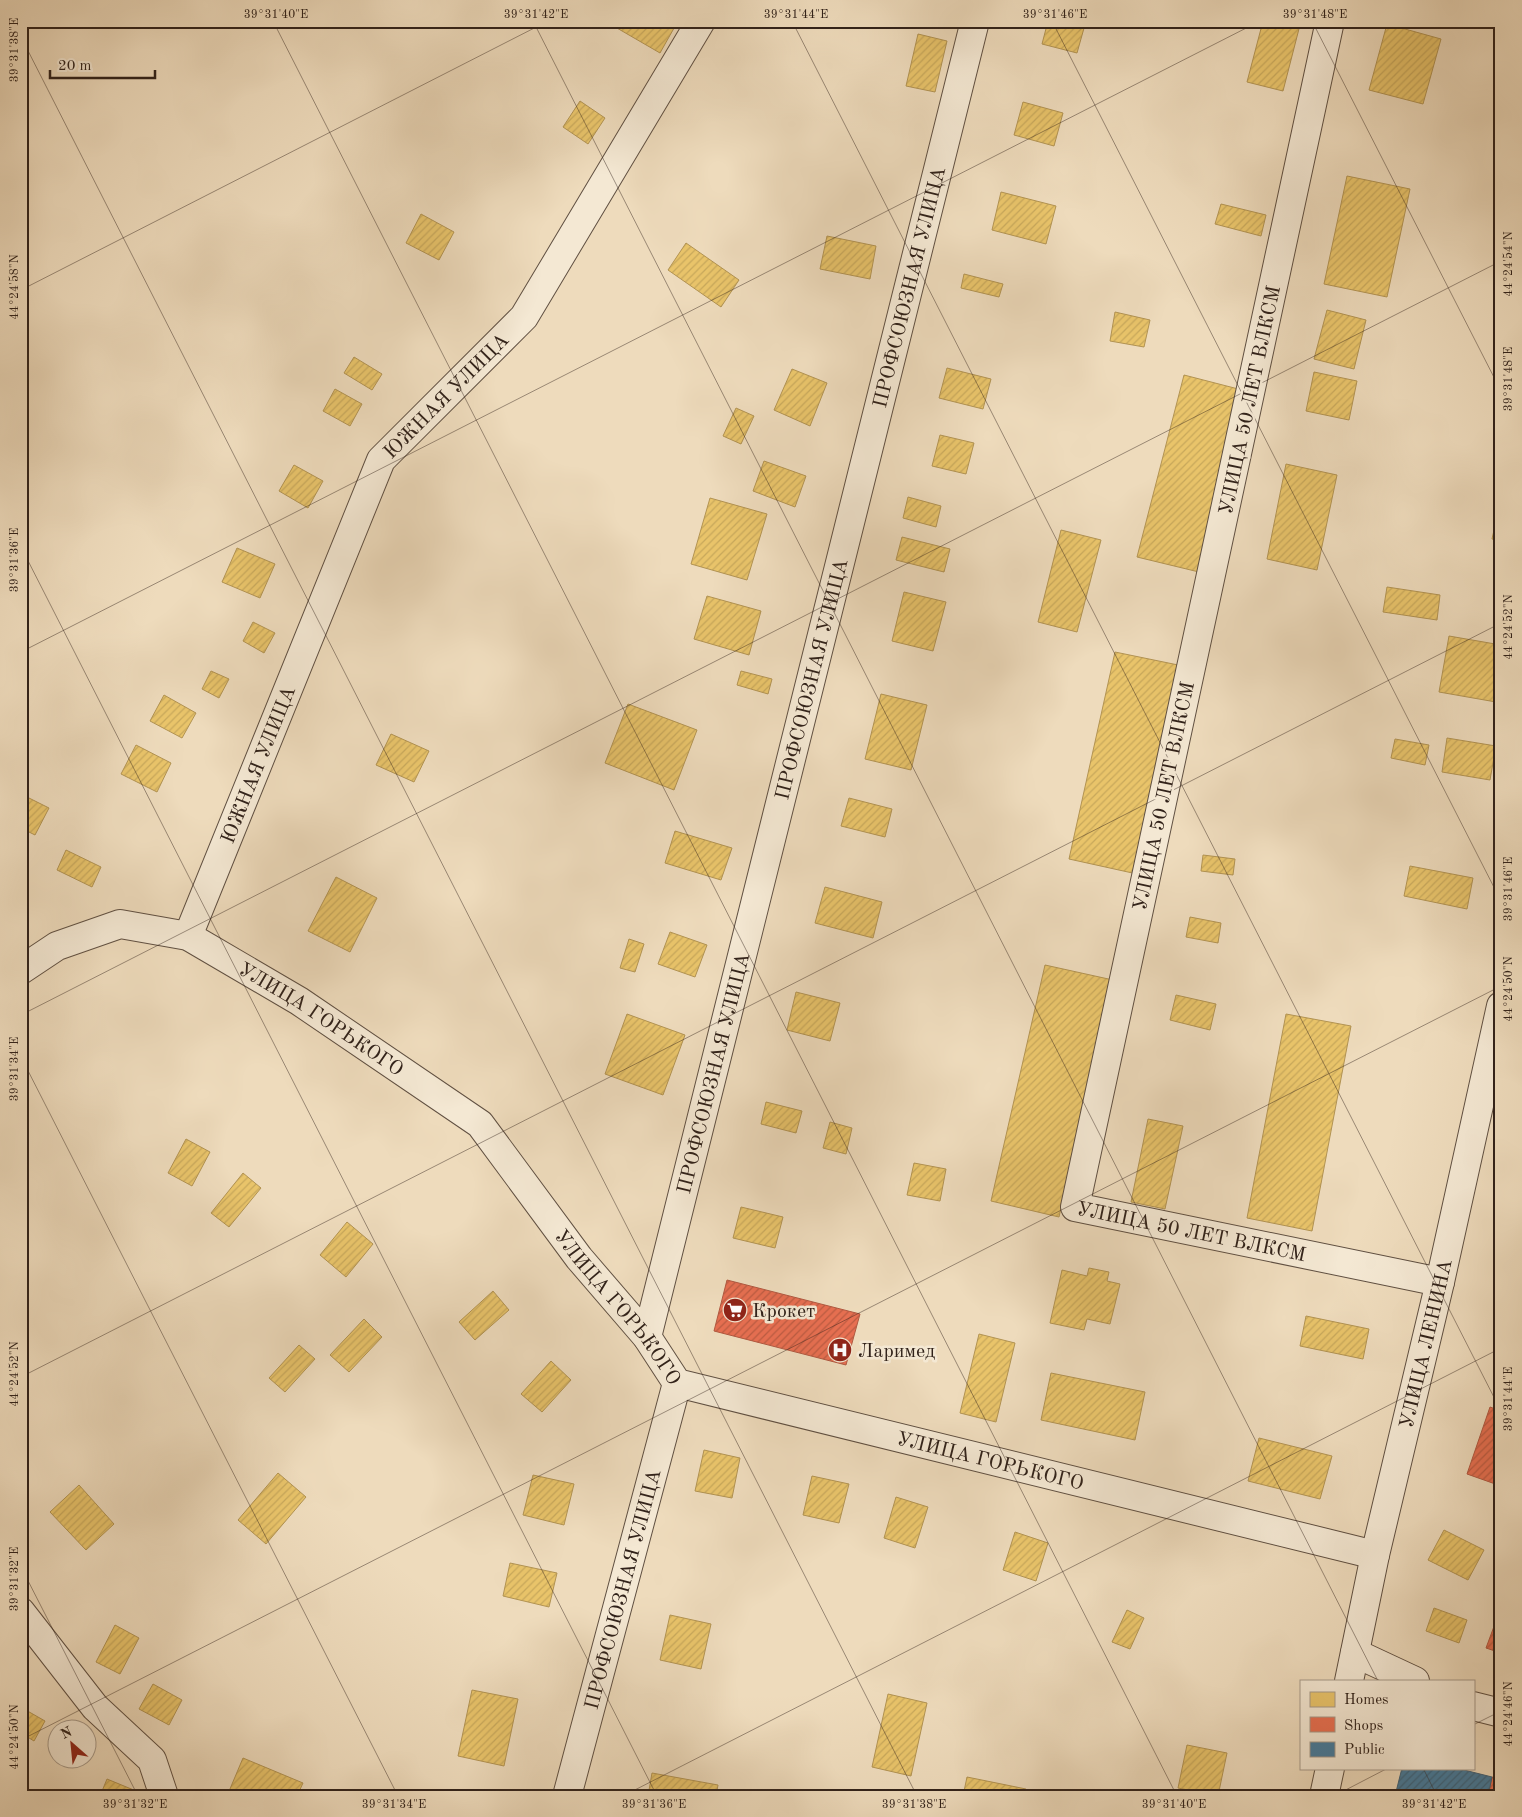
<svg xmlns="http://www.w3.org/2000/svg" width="1522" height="1817" font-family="'Old Standard TT',serif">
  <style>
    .homes { fill: url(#homes-hatch); stroke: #b29352 }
    .shops { fill: url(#shops-hatch); stroke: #b05840 }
    .public { fill: url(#public-hatch); stroke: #3f6076 }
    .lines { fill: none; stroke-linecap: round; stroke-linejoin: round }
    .street-casing { stroke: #605042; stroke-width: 30 }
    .street { stroke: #f4e8d3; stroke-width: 28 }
    .ticks { fill: none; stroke: #31221a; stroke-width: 1; stroke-opacity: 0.45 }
    .labels { text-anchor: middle; stroke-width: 5; stroke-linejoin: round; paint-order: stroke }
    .street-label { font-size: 20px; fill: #31221a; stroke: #f4e8d3 }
    .poi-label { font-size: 20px; fill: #31221a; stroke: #f4e8d3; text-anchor: start }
    .neatline { fill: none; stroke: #31221a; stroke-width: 2 }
    .ticks-label { font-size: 12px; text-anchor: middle; fill: #31221a }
  </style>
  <defs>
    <pattern id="homes-hatch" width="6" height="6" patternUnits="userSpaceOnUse" patternTransform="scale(1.25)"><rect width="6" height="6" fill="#e9c46a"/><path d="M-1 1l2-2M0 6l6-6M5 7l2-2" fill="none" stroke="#c8a85b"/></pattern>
    <pattern id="shops-hatch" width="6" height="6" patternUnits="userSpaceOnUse" patternTransform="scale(1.25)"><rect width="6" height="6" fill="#e76f51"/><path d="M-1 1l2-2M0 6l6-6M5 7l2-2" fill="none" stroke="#bc5b42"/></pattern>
    <pattern id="public-hatch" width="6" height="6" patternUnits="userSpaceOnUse" patternTransform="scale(1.25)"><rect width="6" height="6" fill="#457b9d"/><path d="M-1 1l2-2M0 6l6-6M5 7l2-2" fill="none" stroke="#3a647f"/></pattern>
  </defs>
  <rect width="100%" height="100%" fill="#eedbbc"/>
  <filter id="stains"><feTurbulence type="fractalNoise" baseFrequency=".004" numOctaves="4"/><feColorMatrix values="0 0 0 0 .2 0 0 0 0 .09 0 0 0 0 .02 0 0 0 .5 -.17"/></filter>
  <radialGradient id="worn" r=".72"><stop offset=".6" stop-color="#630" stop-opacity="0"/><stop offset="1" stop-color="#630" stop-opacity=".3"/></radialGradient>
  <path class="homes" d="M611 21H678L660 53 610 24Z
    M1048 21H1086L1077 53 1042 44Z
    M1263 21H1301L1283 91 1247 82Z
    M1387 24 1441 39 1423 104 1369 90Z
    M918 34 947 41 935 92 906 86Z
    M580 101 605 118 588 144 563 127Z
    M1023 102 1063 113 1054 146 1014 135Z
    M1347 176 1410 189 1387 297 1324 284Z
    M1001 192 1056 206 1046 244 992 230Z
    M1221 204 1266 215 1261 236 1215 224Z
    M421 214 454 232 439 260 406 243Z
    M827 236 876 246 870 279 820 269Z
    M686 243 739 280 721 307 668 270Z
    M964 274 1003 284 999 297 961 288Z
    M1327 310 1366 320 1354 369 1314 359Z
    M1115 312 1150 320 1144 347 1110 341Z
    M354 357 382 374 372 390 344 373Z
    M947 368 991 379 983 409 939 398Z
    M792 369 827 383 810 426 774 410Z
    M1314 372 1357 381 1349 420 1306 411Z
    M1184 375 1246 391 1199 572 1137 557Z
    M335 389 362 404 350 426 323 411Z
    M736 408 754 416 741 444 723 436Z
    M940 435 974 443 966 474 932 466Z
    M764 461 806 476 795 507 753 491Z
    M1286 464 1337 475 1317 570 1267 559Z
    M294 465 323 481 308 508 279 491Z
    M908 497 941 506 936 527 903 518Z
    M710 498 767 514 747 580 691 564Z
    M1501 499V541L1492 539Z
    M1061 530 1101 540 1077 632 1038 622Z
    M902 537 950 549 944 572 896 560Z
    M237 548 275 564 260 598 222 582Z
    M1387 587 1440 595 1437 620 1383 612Z
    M904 592 946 602 933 651 892 641Z
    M707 596 761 611 749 655 694 639Z
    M253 622 275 633 264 653 243 641Z
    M1449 636 1501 645V676L1496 702 1439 692Z
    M1115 652 1183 666 1137 874 1069 859Z
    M211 671 229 679 219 698 202 689Z
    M741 671 772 679 768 694 737 685Z
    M881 694 927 705 911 770 865 759Z
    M164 695 196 713 182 738 150 721Z
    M628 704 697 730 674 790 605 763Z
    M391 734 429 751 414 782 376 765Z
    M1447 738 1496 746 1490 780 1442 772Z
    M1395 739 1429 745 1425 765 1391 758Z
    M136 745 171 763 157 792 121 774Z
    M29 798 49 808 35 835 21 828V814Z
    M849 798 892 809 885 837 841 826Z
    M675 831 732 848 721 880 665 863Z
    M66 850 101 867 92 887 57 870Z
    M1203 855 1235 859 1233 875 1201 871Z
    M1410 866 1473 878 1467 909 1404 896Z
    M336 877 377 898 350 952 308 931Z
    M825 887 882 902 873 938 815 923Z
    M1190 917 1221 923 1218 943 1186 937Z
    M670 932 707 945 695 977 658 964Z
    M629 939 644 944 635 972 620 968Z
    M1045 965 1113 980 1059 1217 991 1201Z
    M796 992 840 1003 830 1041 787 1030Z
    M1176 995 1216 1004 1210 1030 1170 1020Z
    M627 1014 685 1035 663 1095 605 1074Z
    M1286 1014 1351 1026 1312 1231 1247 1218Z
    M766 1102 802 1111 796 1133 761 1124Z
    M1148 1119 1183 1126 1165 1209 1131 1202Z
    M830 1122 852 1128 846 1154 823 1148Z
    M186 1139 210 1152 192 1186 168 1173Z
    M914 1163 946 1169 940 1201 907 1195Z
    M243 1173 261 1188 229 1227 211 1213Z
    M741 1207 783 1217 775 1248 733 1238Z
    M347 1222 373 1244 346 1277 320 1255Z
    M1089 1268 1109 1272 1107 1281 1120 1284 1110 1324 1087 1319 1084 1330 1050 1323 1062 1270 1087 1276Z
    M493 1291 509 1310 475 1340 459 1322Z
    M1306 1316 1369 1329 1363 1359 1300 1346Z
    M364 1319 382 1337 349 1372 330 1355Z
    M979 1334 1015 1343 996 1422 960 1413Z
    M299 1345 315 1359 285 1392 269 1378Z
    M551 1361 571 1380 542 1412 521 1394Z
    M1051 1373 1145 1392 1135 1440 1041 1420Z
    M1259 1438 1332 1456 1320 1499 1248 1481Z
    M704 1450 740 1458 732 1498 695 1491Z
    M278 1473 306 1497 266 1544 238 1520Z
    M533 1475 574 1484 564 1525 523 1515Z
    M812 1476 849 1484 839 1523 803 1515Z
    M79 1485 114 1524 86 1550 50 1512Z
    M896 1497 928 1507 915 1548 884 1538Z
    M1444 1530 1484 1550 1468 1580 1428 1560Z
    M1015 1532 1048 1543 1036 1581 1003 1570Z
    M510 1563 557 1573 549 1607 503 1596Z
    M1434 1608 1467 1620 1459 1643 1426 1631Z
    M1127 1610 1144 1618 1130 1649 1112 1642Z
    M670 1615 711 1624 701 1669 660 1660Z
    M115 1625 139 1638 120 1674 96 1662Z
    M153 1684 182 1700 169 1725 139 1709Z
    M472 1690 518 1699 504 1766 458 1756Z
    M888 1694 927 1703 911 1776 872 1767Z
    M24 1709 45 1721 34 1741 21 1733V1713Z
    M1187 1745 1227 1753 1218 1796 1178 1788Z
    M243 1758 303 1783 297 1796H227Z
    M652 1773 718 1785 716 1796H648Z
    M967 1777 1026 1789 1025 1796H963Z
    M107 1779 141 1793 140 1796H100Z"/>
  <path class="shops" d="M727 1280 860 1314 846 1365 714 1331Z
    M1490 1407 1501 1411V1486L1467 1474Z
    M1496 1621 1501 1622V1653L1486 1648Z
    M1492 1777 1501 1779V1796H1488Z"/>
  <path class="public" d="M1402 1768H1456L1492 1777 1488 1796H1395Z"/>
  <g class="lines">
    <g class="street-casing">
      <g id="street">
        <path id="s1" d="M1330 21 1075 1207 1440 1282"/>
        <path id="s2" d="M188 936 381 460 524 317 701 21"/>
        <path id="s3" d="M21 970 57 946 120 924 188 936 299 1001 480 1124 579 1258 647 1337 677 1383 1375 1555"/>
        <path id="s4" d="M647 1337 975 21"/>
        <path d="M21 1612 95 1707 152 1760 164 1796"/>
        <path d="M1355 1653 1415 1681"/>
        <path id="s5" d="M1349 1681 1375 1555 1440 1282 1501 1006"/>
        <path d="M1473 1706 1501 1713"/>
        <path id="s6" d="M567 1796 677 1383"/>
        <path d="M1324 1796 1330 1768"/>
      </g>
    </g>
    <use href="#street" class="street"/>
  </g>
  <path class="ticks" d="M273 21 1177 1796M533 21 1378 1681M792 21 1501 1411M1052 21 1501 901M1312 21 1501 391M21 37 917 1796M21 290 548 21M21 547 657 1796M21 652 1260 21M21 1015 1501 261M21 1057 398 1796M21 1377 1501 623M21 1567 138 1796M1473 1725 1501 1711M21 1740 1501 986M1423 1768 1437 1796M623 1796 1501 1348M1334 1796 1388 1768"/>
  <defs>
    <g id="supermarket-disc" transform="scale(1.25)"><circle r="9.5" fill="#8f2418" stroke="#f4e8d3"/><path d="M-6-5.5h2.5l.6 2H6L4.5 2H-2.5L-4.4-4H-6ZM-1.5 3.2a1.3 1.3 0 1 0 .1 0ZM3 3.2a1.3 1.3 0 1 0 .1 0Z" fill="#fff"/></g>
    <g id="hospital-disc" transform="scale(1.25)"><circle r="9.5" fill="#8f2418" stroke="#f4e8d3"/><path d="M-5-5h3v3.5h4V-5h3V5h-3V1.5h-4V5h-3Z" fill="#fff"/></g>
  </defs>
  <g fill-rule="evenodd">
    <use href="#supermarket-disc" x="735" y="1310"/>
    <use href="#hospital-disc" x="840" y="1350"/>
  </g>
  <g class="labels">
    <g class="street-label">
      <text dy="7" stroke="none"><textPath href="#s4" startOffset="1082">ПРОФСОЮЗНАЯ УЛИЦА</textPath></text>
      <text dy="7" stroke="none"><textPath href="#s2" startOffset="605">ЮЖНАЯ УЛИЦА</textPath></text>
      <text transform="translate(1249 400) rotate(-78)" y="7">УЛИЦА 50 ЛЕТ ВЛКСМ</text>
      <text dy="7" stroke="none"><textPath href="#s4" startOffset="678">ПРОФСОЮЗНАЯ УЛИЦА</textPath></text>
      <text dy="7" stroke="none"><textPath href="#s2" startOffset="185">ЮЖНАЯ УЛИЦА</textPath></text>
      <text transform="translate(1163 796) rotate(-78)" y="7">УЛИЦА 50 ЛЕТ ВЛКСМ</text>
      <text dy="7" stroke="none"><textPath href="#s3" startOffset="336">УЛИЦА ГОРЬКОГО</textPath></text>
      <text dy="7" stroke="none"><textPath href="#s4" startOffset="272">ПРОФСОЮЗНАЯ УЛИЦА</textPath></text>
      <text dy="7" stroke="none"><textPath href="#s1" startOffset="1332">УЛИЦА 50 ЛЕТ ВЛКСМ</textPath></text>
      <text dy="7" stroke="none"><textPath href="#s3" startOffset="756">УЛИЦА ГОРЬКОГО</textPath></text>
      <text dy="7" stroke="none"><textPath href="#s5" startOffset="346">УЛИЦА ЛЕНИНА</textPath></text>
      <text dy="7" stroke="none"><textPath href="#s3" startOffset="1175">УЛИЦА ГОРЬКОГО</textPath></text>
      <text dy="7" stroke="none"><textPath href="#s6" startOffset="214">ПРОФСОЮЗНАЯ УЛИЦА</textPath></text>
    </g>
    <g class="poi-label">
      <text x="752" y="1317">Крокет</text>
      <text x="858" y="1357">Ларимед</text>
    </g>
  </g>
  <rect width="1522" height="1817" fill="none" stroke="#eedbbc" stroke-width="55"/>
  <rect x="1300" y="1680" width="175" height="90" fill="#f4e8d3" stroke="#a69989"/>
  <rect x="1310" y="1692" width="25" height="15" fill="#e9c46a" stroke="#a69989"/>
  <text x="1344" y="1704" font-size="15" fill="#31221a">Homes</text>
  <rect x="1310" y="1717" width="25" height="15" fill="#e76f51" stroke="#a69989"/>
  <text x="1344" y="1730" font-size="15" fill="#31221a">Shops</text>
  <rect x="1310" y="1742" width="25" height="15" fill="#457b9d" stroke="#a69989"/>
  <text x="1344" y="1754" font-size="15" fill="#31221a">Public</text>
  <g transform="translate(72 1744) rotate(333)"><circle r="24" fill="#f4e8d3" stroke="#a69989"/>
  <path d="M0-4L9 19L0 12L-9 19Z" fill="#8f2418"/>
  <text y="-8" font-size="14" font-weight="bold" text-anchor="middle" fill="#31221a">N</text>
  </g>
  <path d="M50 70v8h105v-8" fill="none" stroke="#31221a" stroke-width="2.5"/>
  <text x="58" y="70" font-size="15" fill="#31221a" stroke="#f4e8d3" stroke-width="4" paint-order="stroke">20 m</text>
  <rect x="28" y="28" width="1466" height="1762" class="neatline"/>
  <g class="ticks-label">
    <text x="276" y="18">39°31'40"E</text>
    <text x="536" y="18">39°31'42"E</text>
    <text x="796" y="18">39°31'44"E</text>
    <text x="1055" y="18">39°31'46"E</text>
    <text x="1315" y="18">39°31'48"E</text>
    <text transform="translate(14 50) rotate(-90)" y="4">39°31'38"E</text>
    <text transform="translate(1508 264) rotate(-90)" y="4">44°24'54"N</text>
    <text transform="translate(14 287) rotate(-90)" y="4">44°24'58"N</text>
    <text transform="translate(1508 379) rotate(-90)" y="4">39°31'48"E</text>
    <text transform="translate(14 560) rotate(-90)" y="4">39°31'36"E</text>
    <text transform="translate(1508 627) rotate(-90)" y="4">44°24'52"N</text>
    <text transform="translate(1508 889) rotate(-90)" y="4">39°31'46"E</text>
    <text transform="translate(1508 989) rotate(-90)" y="4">44°24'50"N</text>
    <text transform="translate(14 1069) rotate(-90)" y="4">39°31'34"E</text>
    <text transform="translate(14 1374) rotate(-90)" y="4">44°24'52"N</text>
    <text transform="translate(1508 1399) rotate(-90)" y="4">39°31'44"E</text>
    <text transform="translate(14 1579) rotate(-90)" y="4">39°31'32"E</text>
    <text transform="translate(1508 1714) rotate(-90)" y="4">44°24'46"N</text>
    <text transform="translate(14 1737) rotate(-90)" y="4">44°24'50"N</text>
    <text x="135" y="1808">39°31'32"E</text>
    <text x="394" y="1808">39°31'34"E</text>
    <text x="654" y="1808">39°31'36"E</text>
    <text x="914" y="1808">39°31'38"E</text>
    <text x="1174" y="1808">39°31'40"E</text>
    <text x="1434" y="1808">39°31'42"E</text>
  </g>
  <rect width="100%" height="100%" filter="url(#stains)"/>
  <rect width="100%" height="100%" fill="url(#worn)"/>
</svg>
